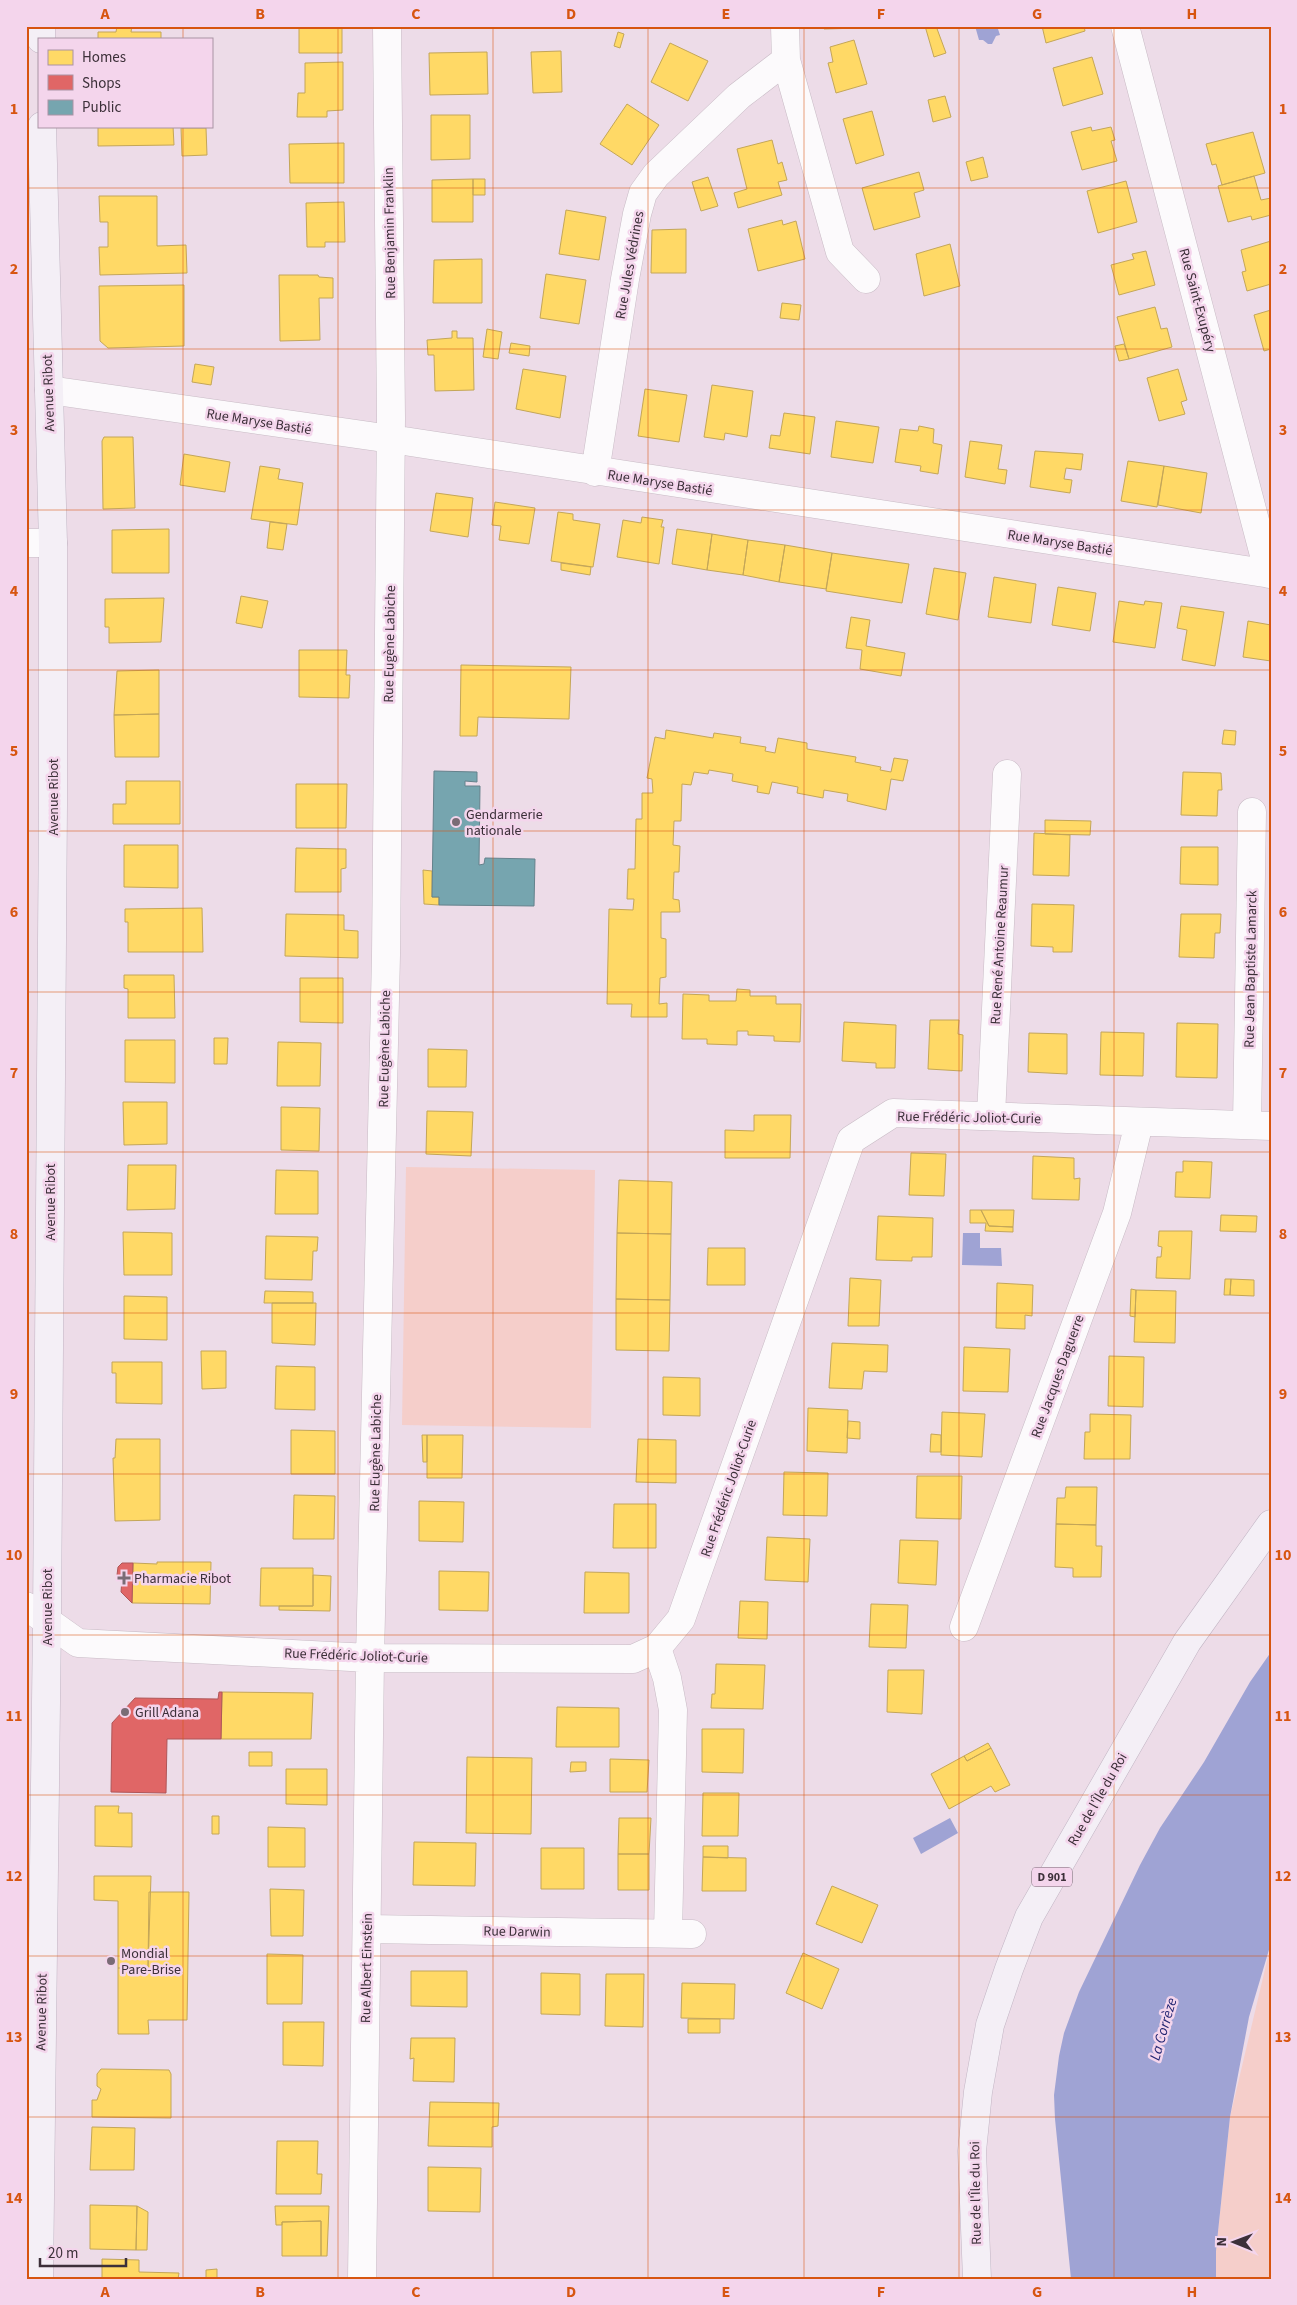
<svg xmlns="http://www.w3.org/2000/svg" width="1297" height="2305" font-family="'Source Sans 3',sans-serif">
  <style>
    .green { fill: #f5ceca }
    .water { fill: #9fa3d4 }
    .homes { fill: #ffd966; stroke: #c4a658 }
    .shops { fill: #e06666; stroke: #af5658 }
    .public { fill: #76a5af; stroke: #65828c }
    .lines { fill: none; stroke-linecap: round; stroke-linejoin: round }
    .minor-casing { stroke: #c8bbc5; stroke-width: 29 }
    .primary-casing { stroke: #c1b4c3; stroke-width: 29 }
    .minor { stroke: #fcfafc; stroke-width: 28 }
    .primary { stroke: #f4eff6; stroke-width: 28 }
    .grid { fill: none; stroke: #d75510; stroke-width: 1; stroke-opacity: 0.55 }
    .poi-dot { fill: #7a6c76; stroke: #f4d5ec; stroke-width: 2 }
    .labels { text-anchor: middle; stroke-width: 5; stroke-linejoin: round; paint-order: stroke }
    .shield { fill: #f4d5ec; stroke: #73626f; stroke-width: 1 }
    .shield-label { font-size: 12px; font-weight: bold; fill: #3c3039 }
    .street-label { font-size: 14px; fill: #3c3039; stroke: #f4d5ec }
    .poi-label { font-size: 14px; fill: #3c3039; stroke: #f4d5ec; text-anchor: start }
    .water-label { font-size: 15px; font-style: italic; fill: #232672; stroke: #f4d5ec }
    .neatline { fill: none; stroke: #d75510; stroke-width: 2 }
    .grid-label { font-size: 16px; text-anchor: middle; font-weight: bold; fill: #d75510 }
  </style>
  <rect width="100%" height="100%" fill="#eddce8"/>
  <path class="green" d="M406 1167 595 1170 591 1428 402 1425Z
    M1271 1944V2279H1216V2251L1230 2117Z"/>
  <path class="water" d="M975 26H997L1000 35 996 36 992 44H988L983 40H979Z
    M963 1233H980V1248H1001L1002 1266 962 1265Z
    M1271 1652V1943L1249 2017 1230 2117 1216 2251V2279H1071L1055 2119 1054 2095 1059 2056 1064 2033 1079 1992 1140 1865 1160 1828 1204 1762 1250 1682Z
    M950 1818 958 1833 921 1854 913 1838Z"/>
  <path class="homes" d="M117 26H132L131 32H161V39H98V32H116Z
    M299 26H342V53H299Z
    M431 26H467V27L431 28Z
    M824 26H861V28L824 29Z
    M925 26H936L946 53 934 57Z
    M1042 26H1084L1085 31 1046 43Z
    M618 32 624 34 620 48 614 46Z
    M854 40 867 84 836 93 828 63 833 62 830 47Z
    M670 43 708 61 688 101 651 82Z
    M561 51 562 92 533 93 531 52Z
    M487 52 488 94 430 95 429 53Z
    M1092 57 1103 94 1063 106 1053 68Z
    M343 62V110L327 111V117H297L298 93H305V63Z
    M945 96 951 117 933 122 928 100Z
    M627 104 659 125 632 165 600 144Z
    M872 111 884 155 856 164 843 119Z
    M431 115H470V159L431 160Z
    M98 126H173L174 145 98 146Z
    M1091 127 1092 131 1111 127 1115 140 1111 141 1117 161 1082 170 1071 132Z
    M181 128H206L207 155 182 156Z
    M1253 132 1265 173 1222 185 1216 164 1212 165 1206 144Z
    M772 140 778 164 782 162 787 180 778 182 782 195 738 208 734 193 747 189 737 149Z
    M344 143V183H290L289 144Z
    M983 157 988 177 971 181 966 162Z
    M919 172 924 190 914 193 920 217 874 230 862 188Z
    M1254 176 1261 200 1271 198V215L1252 220 1251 216 1228 222 1218 186Z
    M708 177 718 206 701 211 692 182Z
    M473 179H485V195H473Z
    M473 179V222H432V180Z
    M1126 181 1137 222 1098 233 1087 191Z
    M99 196H157V246L186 245 187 273 100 275 99 247H108V222H100Z
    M344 202 345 242H325V247H307L306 203Z
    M566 210 606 217 599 260 559 254Z
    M782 220 783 225 796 221 805 259 758 271 748 229Z
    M686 229V273H651L652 230Z
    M1271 241V284L1247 291 1242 272 1246 271 1241 250Z
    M950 244 960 286 924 296 916 254Z
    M1146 251 1155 285 1119 295 1111 265 1134 259 1132 254Z
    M482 259V303H433L434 260Z
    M546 274 586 280 579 324 540 318Z
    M279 275H318L319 277 333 278V298H319L320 340 280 341Z
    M184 285V346L108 348 100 341 99 286Z
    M782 303 801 305 799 320 780 318Z
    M1155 307 1161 329 1167 328 1172 347 1129 359 1117 317Z
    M1271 310V349L1264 351 1254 315Z
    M487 329 502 332 498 359 483 357Z
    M452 331H457V338H473L474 390 435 391 434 355H428L427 340 452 338Z
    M511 343 530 346 529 356 509 353Z
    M1124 344 1129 359 1119 361 1115 346Z
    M195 364 214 367 211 385 192 382Z
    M523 369 566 376 560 418 516 409Z
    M1178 369 1187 400 1181 402 1185 414 1159 421 1147 378Z
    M712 385 753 391 747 437 725 433 724 440 704 437Z
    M645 389 687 395 679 442 638 436Z
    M784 413 815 417 810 454 769 448 771 435 780 436Z
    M836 421 879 427 873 463 831 457Z
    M919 426 934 429 933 443 942 445 938 474 920 471 921 466 895 462 900 429 918 431Z
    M104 437H133L135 508 103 509 102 441Z
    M970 441 1002 445 998 469 1007 470 1005 484 965 477Z
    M1035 451 1083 454 1081 470 1066 468 1064 479 1072 480 1070 493 1030 487Z
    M184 454 230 462 225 492 180 485Z
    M1128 461 1164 466 1157 507 1121 501Z
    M260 466 280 469 278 479 303 483 297 525 251 519Z
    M1164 466 1207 473 1201 513 1158 505Z
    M436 493 473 498 468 537 430 531Z
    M495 502 535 508 529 544 499 540 501 526 492 525Z
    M558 512 573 514V520L600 524 593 567 551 561Z
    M642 517 663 520 661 527H664L659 564 617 557 623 520 641 523Z
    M270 522 287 524 283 550 267 548Z
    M169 529V573H112V530Z
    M677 529 712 534 707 570 672 564Z
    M712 534 748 540 743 575 707 570Z
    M748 540 785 545 779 582 743 575Z
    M785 545 832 553 826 589 779 582Z
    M832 553 909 564 902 603 826 591Z
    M561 563 591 567 590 575 561 570Z
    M934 568 966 573 958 620 926 614Z
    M994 577 1036 584 1031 623 988 617Z
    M1058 587 1096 593 1090 631 1052 625Z
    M241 596 268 601 262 628 236 623Z
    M164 598 161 642 109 643V627H105V599Z
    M1119 601 1144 605 1145 601 1162 603 1155 648 1113 642Z
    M1181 606 1224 612 1215 666 1182 660 1187 630 1177 628Z
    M851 617 870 620 866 646 905 653 901 676 860 669 862 650 846 648Z
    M1248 621 1271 625V661L1243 657Z
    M299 650H347L346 675H350L349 698 299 697Z
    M461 665 571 667 569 719 478 717 477 736H460Z
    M159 670V714L114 715 117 671Z
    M159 714V757H115L114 715Z
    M666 730 713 738 714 733 741 737 740 743 766 747 765 751 775 753 778 738 807 743V749L856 757 855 762 881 767 880 770 891 772 894 758 908 760 903 781 891 779 886 810 847 801 848 794 824 790 823 798 797 793 798 787 772 782 769 794 757 792 758 786 732 781 733 774 709 770 708 774 694 772 691 785 682 784 681 821H674L673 845 680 846 679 872H674L673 899 679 900 680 912H661V938L666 939V977L660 978 659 1004 667 1003V1017H631L632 1004H607L609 909 633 910 634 899H627L628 869H635L636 819H642V793H653L652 779 647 778 655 737 665 739Z
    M1224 730 1236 731 1235 745 1222 744Z
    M1183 772 1221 773 1222 790H1218L1217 816 1181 815Z
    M126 781H180V824H113V804H126Z
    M296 784H347L346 828H296Z
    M1045 820 1091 821 1090 835 1045 834Z
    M1034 833 1070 835 1069 876 1033 875Z
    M124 845H178V888L124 887Z
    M1181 847H1218V885L1180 884Z
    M296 848 346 849V868L341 869V892H295Z
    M423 870 432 871V897H439V905L424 904Z
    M1032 904 1074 905 1072 952H1053V947L1031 946Z
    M202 908 203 952H128V922H125V909Z
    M286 914 344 915V930L358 931V958L285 956Z
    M1181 914H1221L1220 933H1215L1214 958 1179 957Z
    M124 975H174L175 1018H128V989L124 988Z
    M300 978H343V1023L300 1022Z
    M737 989 750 990V996H776V1004H801L800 1042 774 1041V1036L748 1035V1031H737V1045L707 1044V1039H682L683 994 709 995V1001H736Z
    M930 1020H959L958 1034 963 1035 962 1071 928 1069Z
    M844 1022 896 1025 895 1068H876V1063L842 1061Z
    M1177 1023 1218 1024 1217 1078 1176 1077Z
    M1101 1032 1144 1033 1143 1076 1100 1075Z
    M1029 1033 1067 1034V1074L1028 1072Z
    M214 1038H228L227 1064H214Z
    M125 1040H175V1083L125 1082Z
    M278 1042 321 1043 320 1086H277Z
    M428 1049 467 1050 466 1087H428Z
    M123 1102H167V1144L124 1145Z
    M281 1107 320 1108 319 1151 281 1150Z
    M427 1111 473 1112 471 1156 426 1154Z
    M754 1115H791L790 1158H725V1130L754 1131Z
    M911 1153 946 1154 944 1196 909 1195Z
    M1033 1156 1074 1158V1179L1080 1178 1079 1200 1032 1199Z
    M1183 1161 1212 1162 1210 1198 1175 1197 1176 1172H1183Z
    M128 1165H176L175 1209 127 1210Z
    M276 1170 318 1171V1214H275Z
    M619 1180 672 1182 671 1234 617 1233Z
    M970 1210H981L989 1226 1013 1227V1232L985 1231 986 1223H970Z
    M981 1210H1014L1013 1227 989 1226Z
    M1221 1215 1257 1216 1256 1232 1220 1231Z
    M878 1216 933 1218 932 1257H912V1261L876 1260Z
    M1159 1231H1192L1190 1279 1156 1278 1157 1257H1161L1162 1247 1158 1246Z
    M123 1232 172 1233V1275H124Z
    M617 1233 671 1234 670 1300 616 1299Z
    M266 1236 318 1237 317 1251H313L312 1280 265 1279Z
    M708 1248H745V1285H707Z
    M850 1278 881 1280 879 1326H848Z
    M1225 1279H1231L1230 1295H1224Z
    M1231 1279 1254 1280V1296L1230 1295Z
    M997 1283 1033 1285 1032 1316 1025 1315V1329L996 1328Z
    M1131 1289 1136 1290 1135 1317 1130 1316Z
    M1136 1290 1176 1291 1175 1343 1134 1342Z
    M265 1291 313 1292V1303H264Z
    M124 1296 167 1297V1340L124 1339Z
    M616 1299 670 1300 669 1351 616 1350Z
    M272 1303H316L315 1345 272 1343Z
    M832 1343 888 1345 887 1372 864 1371 862 1389 829 1388Z
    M964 1347 1010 1349 1008 1392 963 1391Z
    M201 1351H226V1388L202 1389Z
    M1109 1356 1144 1357 1143 1407 1108 1406Z
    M112 1362H162V1404L116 1403V1373H112Z
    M276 1366 315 1367V1410L275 1409Z
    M663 1377 700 1378V1416L663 1415Z
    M808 1408 848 1410 847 1453 807 1451Z
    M942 1412 985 1414 982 1457 941 1455Z
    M1090 1414 1131 1415 1130 1459H1084L1085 1432H1090Z
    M848 1421 860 1422V1439L847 1438Z
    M291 1430 335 1431V1474H291Z
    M931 1434 941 1435V1452H930Z
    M422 1435H427V1462H423Z
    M427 1435H463L462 1478H427Z
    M116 1439H160V1520L115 1521 113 1458H115Z
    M638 1439 676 1440V1483L636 1482Z
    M784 1472 828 1473 827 1516 783 1515Z
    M917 1476H962L961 1519 916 1518Z
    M1066 1487H1097L1096 1525 1056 1524 1057 1498H1065Z
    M294 1495 335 1496 334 1539H293Z
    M419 1501 464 1502 463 1542 419 1541Z
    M614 1504H656V1548H613Z
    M1056 1524 1096 1525V1546H1102L1101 1577H1073V1568L1055 1567Z
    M767 1537 810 1539 808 1582 765 1580Z
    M900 1540 938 1541 936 1585 898 1583Z
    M157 1562H211L210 1604 132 1603 133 1563 157 1564Z
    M261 1568H313V1606H260Z
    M439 1571 489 1572 488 1611 439 1610Z
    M585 1572 629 1573V1613H584Z
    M313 1575 331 1576 330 1611 279 1610V1606H313Z
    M740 1601 768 1602 767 1639 738 1638Z
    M871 1604 908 1605 906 1648 869 1647Z
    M716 1664 765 1665 763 1709 711 1708 712 1694H715Z
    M888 1670H924L922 1714 887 1712Z
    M222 1692 313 1693 311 1739H221Z
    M557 1707 619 1708V1747H556Z
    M702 1729H744L743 1773 702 1772Z
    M988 1743 991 1748 967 1761 964 1756Z
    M991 1748 1010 1785 995 1792 991 1786 949 1809 931 1774 964 1756 967 1761Z
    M249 1752H272V1766H249Z
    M467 1757 532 1758 531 1834 466 1833Z
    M610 1759 649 1760 647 1792H610Z
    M571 1762H586V1771L570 1772Z
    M286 1769H327V1805L286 1804Z
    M703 1793H739L738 1836H702Z
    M95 1806H119L118 1813H132V1847L95 1846Z
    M212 1816H219V1834H212Z
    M619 1818H651L649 1854H618Z
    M268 1827 305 1828V1867H268Z
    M414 1842 476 1843 475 1886 413 1885Z
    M703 1846H728V1858L703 1857Z
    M541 1848H584V1889H541Z
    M618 1854H649V1890H618Z
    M703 1857 746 1858V1891H702Z
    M94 1876H151L148 1968H118V1901L94 1900Z
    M832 1886 878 1905 862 1943 816 1924Z
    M270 1889 304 1890 303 1936H271Z
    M149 1892H189L187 2020H148L149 2034H118V1968H148Z
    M803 1953 839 1969 822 2009 786 1993Z
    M267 1954 303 1955 302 2004H267Z
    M411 1971H467V2007L411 2006Z
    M541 1973 580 1974V2015L541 2014Z
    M606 1974H644L643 2027 605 2026Z
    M682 1983 735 1984 734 2019 681 2018Z
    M688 2019H720V2033H688Z
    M283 2022H324L323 2066 283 2065Z
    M411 2038H455L454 2082 413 2081 414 2058 410 2059Z
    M101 2069 169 2070 171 2074V2118L92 2117V2100H97L101 2089 97 2086V2074Z
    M430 2102 499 2103 498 2126 492 2127V2147L428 2146Z
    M92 2127 135 2128 134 2170H90Z
    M277 2141H318L317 2174H322L321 2194H276Z
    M428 2167 481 2168 480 2212 428 2211Z
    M90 2205 137 2206 136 2250 90 2249Z
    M137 2206 148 2212 147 2250H136Z
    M275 2206H329L327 2256H321V2221L282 2222V2225H276Z
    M321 2221V2256H282V2222Z
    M102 2259 139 2260V2272L179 2273 178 2279H102Z
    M217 2269V2279H206V2270Z"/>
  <path class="shops" d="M122 1563H133L132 1603 121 1592 122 1579 117 1575 118 1567Z
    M219 1692H222L221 1739H167L166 1793 111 1792 112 1723 135 1698 218 1699Z"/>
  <path class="public" d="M434 771 477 772V782L465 781V786H480L479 865 484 864 485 858 535 859 534 906 439 905V897H432Z"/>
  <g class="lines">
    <g class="minor-casing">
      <path id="minor" d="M785 26 786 60 840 252 866 279
        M1125 26 1269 574
        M49 390 391 439 1271 574
        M595 472 625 279 637 214 643 193 656 175 739 96 786 60
        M26 543H53
        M991 1116 1007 774
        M1247 1125 1252 812
        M26 1606 78 1643 370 1658 633 1659 657 1648 681 1619 851 1140 893 1113 1271 1126
        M964 1627 1117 1213 1139 1123
        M657 1648 667 1678 673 1710 668 1933
        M367 1929 692 1934
        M362 2279 370 1658 386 955 391 418 387 26"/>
    </g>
    <g class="primary-casing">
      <path id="primary" d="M41 26V39
        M39 2279 47 1620 53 805V543L42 126
        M977 2279 972 2151 978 2092 990 2025 1009 1969 1029 1917 1187 1642 1271 1524"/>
    </g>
    <use href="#minor" class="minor"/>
    <use href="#primary" class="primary"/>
  </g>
  <path class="grid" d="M183 26V39M338 26V2279M493 26V2279M648 26V2279M804 26V2279M959 26V2279M1114 26V2279M183 126V2279M26 188H1271M26 349H1271M26 510H1271M26 670H1271M26 831H1271M26 992H1271M26 1152H1271M26 1313H1271M26 1474H1271M26 1635H1271M26 1795H1271M26 1956H1271M26 2117H1271"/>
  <g class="poi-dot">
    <circle cx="456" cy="822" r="5"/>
    <path d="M121.5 1570.5h5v5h5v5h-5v5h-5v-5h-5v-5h5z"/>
    <circle cx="125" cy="1712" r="5"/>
    <circle cx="111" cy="1961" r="5"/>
  </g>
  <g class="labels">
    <rect class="shield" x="1032" y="1867.5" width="40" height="19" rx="4"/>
    <g class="shield-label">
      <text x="1052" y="1881">D 901</text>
    </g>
    <g class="street-label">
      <text transform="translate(389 233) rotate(-91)" y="5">Rue Benjamin Franklin</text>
      <text transform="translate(629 265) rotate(-80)" y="5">Rue Jules Védrines</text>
      <text transform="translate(1198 300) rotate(75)" y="5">Rue Saint-Exupéry</text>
      <text transform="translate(48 393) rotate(-92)" y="5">Avenue Ribot</text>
      <text transform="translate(259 421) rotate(9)" y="5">Rue Maryse Bastié</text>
      <text transform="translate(660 482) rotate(9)" y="5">Rue Maryse Bastié</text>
      <text transform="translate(1060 542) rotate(9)" y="5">Rue Maryse Bastié</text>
      <text transform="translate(389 644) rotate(-89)" y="5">Rue Eugène Labiche</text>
      <text transform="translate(53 797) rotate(-90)" y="5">Avenue Ribot</text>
      <text transform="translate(999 945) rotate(-87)" y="5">Rue René Antoine Reaumur</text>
      <text transform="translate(1250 969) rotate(-89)" y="5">Rue Jean Baptiste Lamarck</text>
      <text transform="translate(384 1049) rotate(-89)" y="5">Rue Eugène Labiche</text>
      <text transform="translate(969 1117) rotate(1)" y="5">Rue Frédéric Joliot-Curie</text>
      <text transform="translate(50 1202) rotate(-90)" y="5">Avenue Ribot</text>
      <text transform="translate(1057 1376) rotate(-70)" y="5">Rue Jacques Daguerre</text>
      <text transform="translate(375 1453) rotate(-89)" y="5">Rue Eugène Labiche</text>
      <text transform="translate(728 1488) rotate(-71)" y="5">Rue Frédéric Joliot-Curie</text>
      <text transform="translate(47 1607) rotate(-90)" y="5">Avenue Ribot</text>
      <text transform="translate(356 1655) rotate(2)" y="5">Rue Frédéric Joliot-Curie</text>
      <text transform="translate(1097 1799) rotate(-60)" y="5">Rue de l'Île du Roi</text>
      <text transform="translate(517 1931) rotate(1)" y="5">Rue Darwin</text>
      <text transform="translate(366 1968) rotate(-89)" y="5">Rue Albert Einstein</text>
      <text transform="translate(41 2012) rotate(-89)" y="5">Avenue Ribot</text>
      <text transform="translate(975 2193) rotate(-91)" y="5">Rue de l'Île du Roi</text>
    </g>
    <g class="poi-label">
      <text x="466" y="819">Gendarmerie<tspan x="466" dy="16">nationale</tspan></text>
      <text x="134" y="1583">Pharmacie Ribot</text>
      <text x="135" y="1717">Grill Adana</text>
      <text x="121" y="1958">Mondial<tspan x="121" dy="16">Pare-Brise</tspan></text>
    </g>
    <g class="water-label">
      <text transform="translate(1163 2029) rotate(-74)" y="5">La Corrèze</text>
    </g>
  </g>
  <rect width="1297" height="2305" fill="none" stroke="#f4d5ec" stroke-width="55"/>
  <rect x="38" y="38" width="175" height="90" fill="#f4d5ec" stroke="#aa93a4"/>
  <rect x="48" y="50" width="25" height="15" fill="#ffd966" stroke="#aa93a4"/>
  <text x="82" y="62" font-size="15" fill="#3c3039">Homes</text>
  <rect x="48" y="75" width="25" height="15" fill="#e06666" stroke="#aa93a4"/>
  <text x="82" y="88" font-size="15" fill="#3c3039">Shops</text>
  <rect x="48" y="100" width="25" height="15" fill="#76a5af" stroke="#aa93a4"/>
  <text x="82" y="112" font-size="15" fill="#3c3039">Public</text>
  <g transform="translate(1234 2242) rotate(271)" stroke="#f4d5ec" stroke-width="4" paint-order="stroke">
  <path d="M0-4L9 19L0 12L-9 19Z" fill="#3c3039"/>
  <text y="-8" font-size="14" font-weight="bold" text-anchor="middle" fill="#3c3039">N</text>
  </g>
  <path d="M40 2258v8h86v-8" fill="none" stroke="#3c3039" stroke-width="2.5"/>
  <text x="48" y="2258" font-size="15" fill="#3c3039" stroke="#f4d5ec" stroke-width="4" paint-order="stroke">20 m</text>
  <rect x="28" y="28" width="1242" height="2250" class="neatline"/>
  <g class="grid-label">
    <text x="105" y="19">A</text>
    <text x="260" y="19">B</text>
    <text x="416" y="19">C</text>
    <text x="571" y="19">D</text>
    <text x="726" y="19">E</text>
    <text x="881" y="19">F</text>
    <text x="1037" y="19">G</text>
    <text x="1192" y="19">H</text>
    <text x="14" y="114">1</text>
    <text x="1283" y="114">1</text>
    <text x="14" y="274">2</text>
    <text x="1283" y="274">2</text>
    <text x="14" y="435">3</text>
    <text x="1283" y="435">3</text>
    <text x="14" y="596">4</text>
    <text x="1283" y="596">4</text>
    <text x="14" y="756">5</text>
    <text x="1283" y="756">5</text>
    <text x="14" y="917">6</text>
    <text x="1283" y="917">6</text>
    <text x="14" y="1078">7</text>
    <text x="1283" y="1078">7</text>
    <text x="14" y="1239">8</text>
    <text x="1283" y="1239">8</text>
    <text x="14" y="1399">9</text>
    <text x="1283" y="1399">9</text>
    <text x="14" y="1560">10</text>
    <text x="1283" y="1560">10</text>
    <text x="14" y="1721">11</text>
    <text x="1283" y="1721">11</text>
    <text x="14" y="1881">12</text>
    <text x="1283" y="1881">12</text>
    <text x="14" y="2042">13</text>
    <text x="1283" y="2042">13</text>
    <text x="14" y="2203">14</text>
    <text x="1283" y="2203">14</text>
    <text x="105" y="2297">A</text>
    <text x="260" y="2297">B</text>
    <text x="416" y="2297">C</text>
    <text x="571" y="2297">D</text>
    <text x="726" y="2297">E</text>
    <text x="881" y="2297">F</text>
    <text x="1037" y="2297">G</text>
    <text x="1192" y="2297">H</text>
  </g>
</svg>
